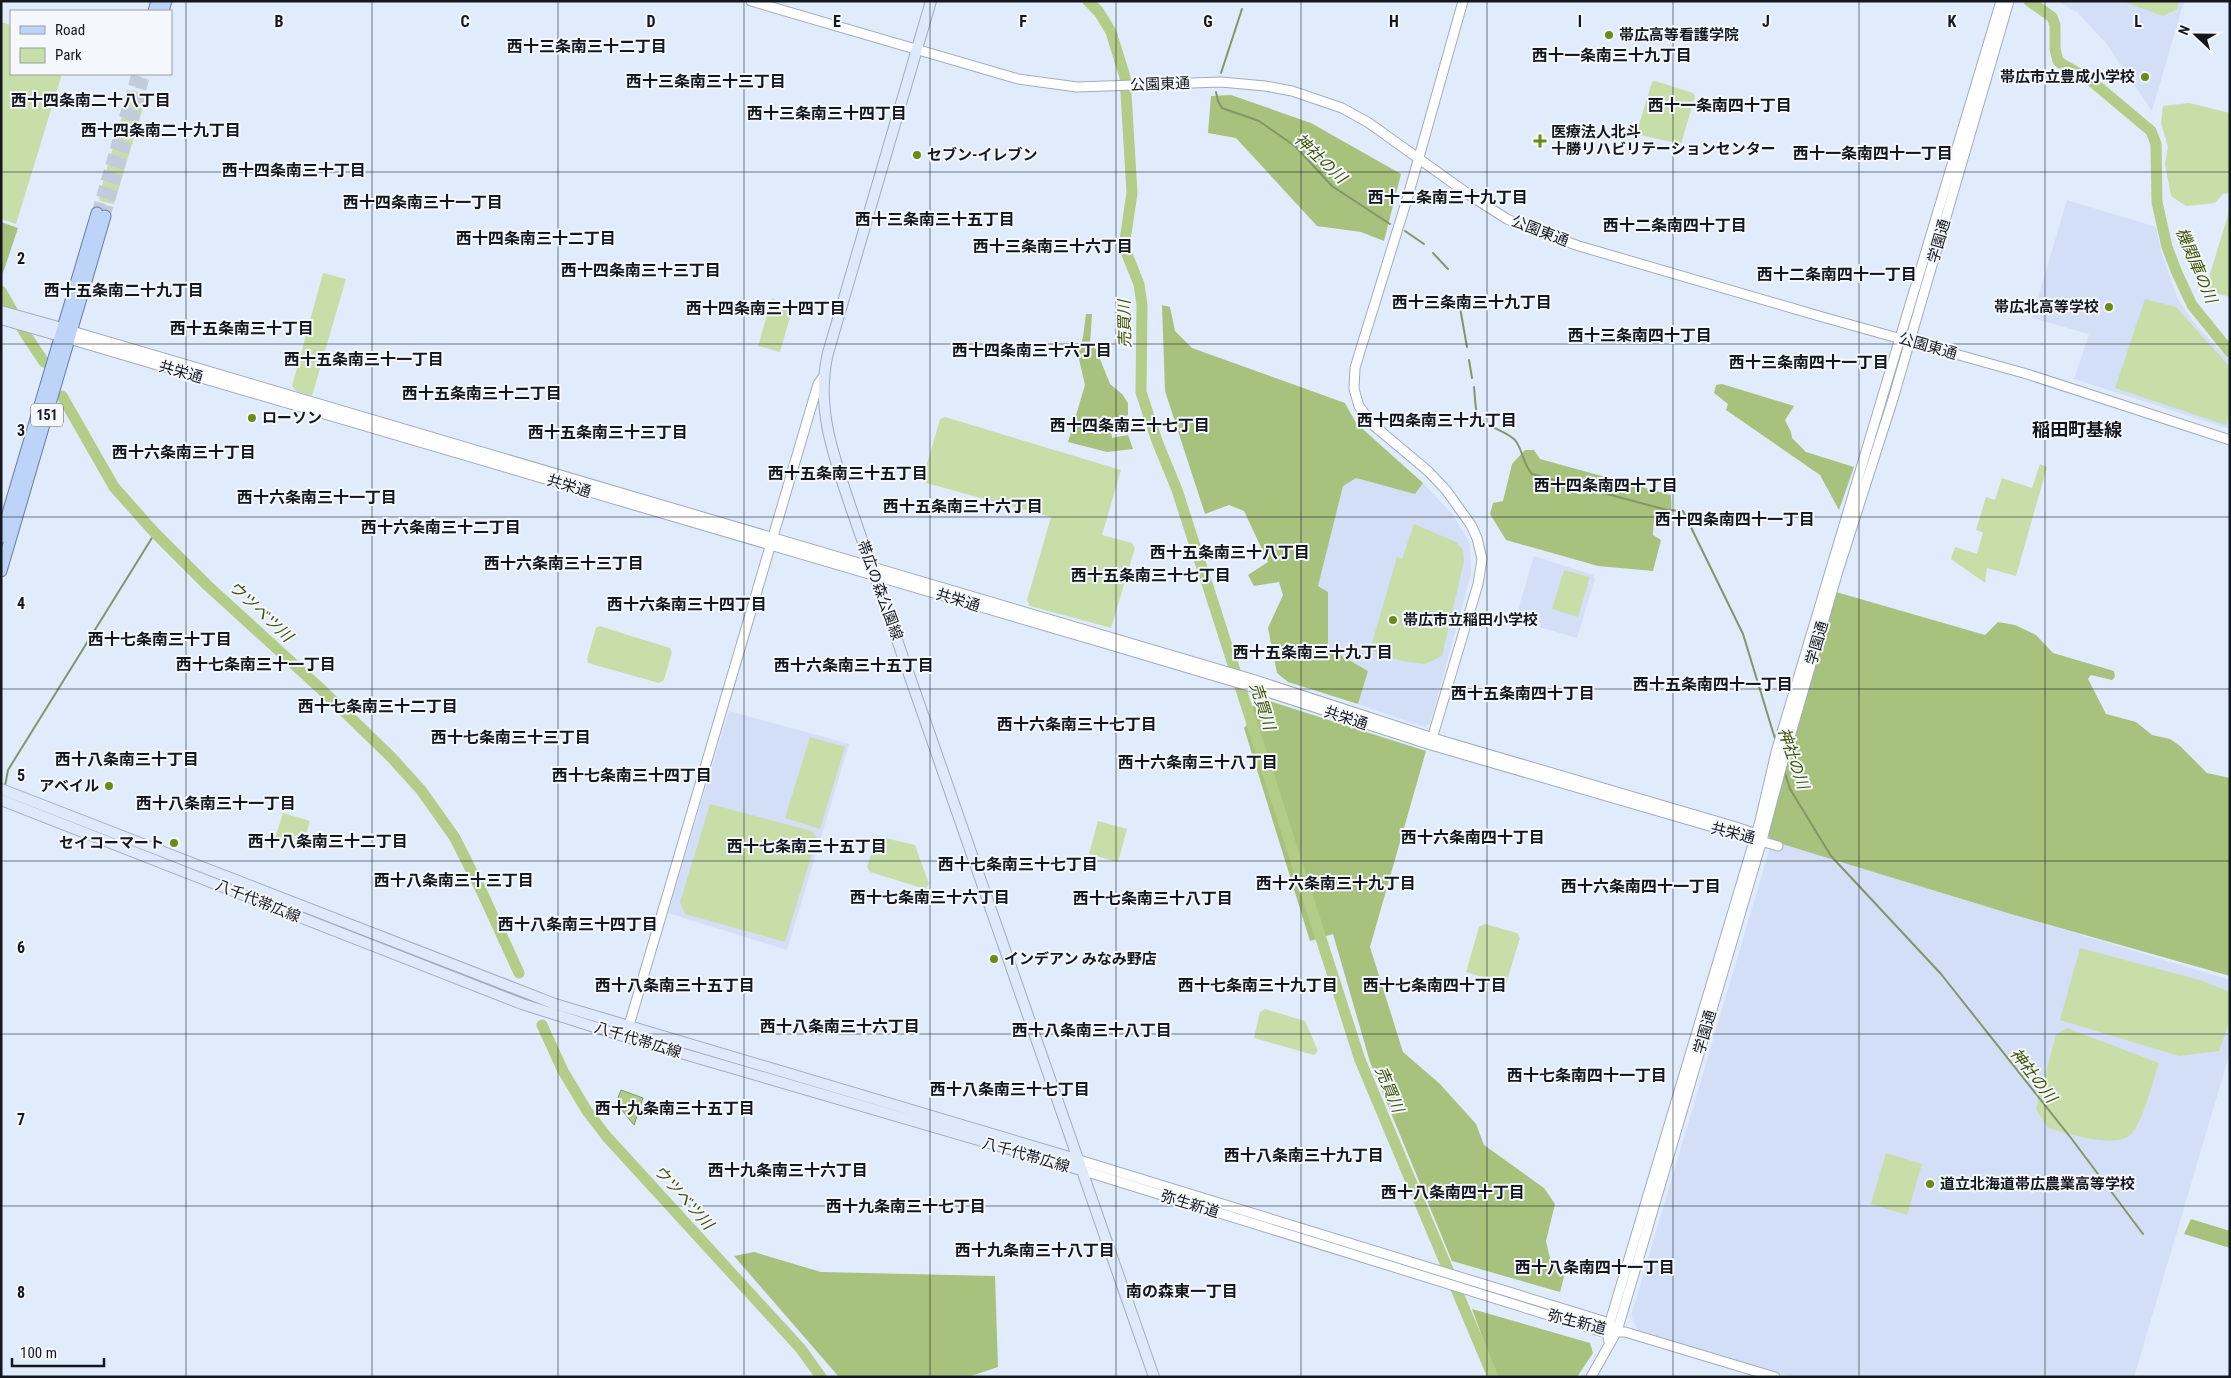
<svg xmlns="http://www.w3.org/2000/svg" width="2231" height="1378" font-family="'Roboto Condensed','Noto Sans JP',sans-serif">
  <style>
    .built { fill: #d2dff6 }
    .green { fill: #c8dea9 }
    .forest { fill: #a7c27c }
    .water { fill: #b2cd87; stroke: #829768 }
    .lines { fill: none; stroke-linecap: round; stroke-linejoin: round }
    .stream { stroke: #829768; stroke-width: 2 }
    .river { stroke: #b2cd87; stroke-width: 11 }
    .primary-tunnel { stroke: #c1cbdb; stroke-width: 11; stroke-dasharray: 11 5.5; stroke-linecap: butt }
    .tertiary-casing { stroke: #a0acc1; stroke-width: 11 }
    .secondary-casing { stroke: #a0acc1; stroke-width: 12 }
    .primary-casing { stroke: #657ea8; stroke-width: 13 }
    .tertiary { stroke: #fff; stroke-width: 9 }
    .secondary { stroke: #dee9fb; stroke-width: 10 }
    .primary { stroke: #bdd3f7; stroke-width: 11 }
    .grid { fill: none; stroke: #13181f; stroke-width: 1; stroke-opacity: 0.55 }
    .poi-dot { fill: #698c14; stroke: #f4f7fc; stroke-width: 2 }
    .labels { text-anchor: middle; stroke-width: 4; stroke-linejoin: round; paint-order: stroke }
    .shield { fill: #f4f7fc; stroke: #565b61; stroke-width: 1 }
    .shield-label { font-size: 14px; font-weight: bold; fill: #13181f }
    .poi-label { font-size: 15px; font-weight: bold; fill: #13181f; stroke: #f4f7fc; text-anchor: start }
    .street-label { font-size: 15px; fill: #13181f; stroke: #f4f7fc }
    .neighbourhood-label { font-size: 16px; font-weight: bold; fill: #13181f; stroke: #f4f7fc }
    .water-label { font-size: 16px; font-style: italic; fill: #3c5302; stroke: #f4f7fc }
    .quarter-label { font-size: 18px; font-weight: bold; fill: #13181f; stroke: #f4f7fc }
    .grid-label { font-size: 16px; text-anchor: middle; font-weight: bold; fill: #13181f; stroke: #f4f7fc; stroke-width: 4; stroke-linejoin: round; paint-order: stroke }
  </style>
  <rect width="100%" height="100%" fill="#e0ebfc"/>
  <path class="built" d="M2057 1H2184L2152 111 2106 43 2077 12Z
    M2067 200 2156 227 2161 251 2177 297 2193 322 2230 361V429L2074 379 2089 334 2032 318Z
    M1356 478 1414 493 1423 483 1452 514 1470 543 1471 574 1430 724 1424 727 1358 704 1368 671 1328 649V592L1318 586 1343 486Z
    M1534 556 1593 575 1595 579 1577 638 1515 620Z
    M729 711 849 744 787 950 668 913Z
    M1772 841 2230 980V1052L2134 1377H1792L1639 1332 1631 1316Z"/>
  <path class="green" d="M2122 1H2179L2177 9 2163 16Z
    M1 22 11 25V74H62L16 224 1 219Z
    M1655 81 1693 93 1695 96 1681 144 1640 135 1637 131 1652 82Z
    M133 90 147 95 114 204 100 201 99 196 129 92Z
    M2189 103 2230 113V193L2223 194 2215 203 2186 206 2171 196 2165 164 2168 147 2161 123 2163 106Z
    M2230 209V297L2205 290Z
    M323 273 346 279 312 396 296 391 292 386Z
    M772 298 792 310 780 352 758 346Z
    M2145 299 2176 307 2230 367V413L2226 425 2115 388Z
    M945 417 1121 470 1102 535 1132 543 1135 548 1111 628 1030 606 1027 600 1051 517 926 483 923 478 940 419Z
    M2040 464 2047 467 2016 576 1987 568 1985 583 1951 559 1955 547 1977 554 1983 532 1976 530 1986 497 1995 500 2002 478 2032 488Z
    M1414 524 1456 542 1463 550 1464 561 1442 656 1425 664 1402 661 1370 650 1397 557 1402 559Z
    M1564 570 1590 577 1578 617 1552 609Z
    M599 626 670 648 672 652 664 680 659 683 588 663 587 659 596 628Z
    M810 737 845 747 820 829 785 818Z
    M710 804 812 831 817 838 785 942 685 914 680 902Z
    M283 813 310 821 302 847 275 838Z
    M1098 821 1127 829 1118 862 1089 854Z
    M877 836 915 845 929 884 925 889 870 872 867 867Z
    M1485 924 1517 933 1520 938 1506 984 1466 972 1479 927Z
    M2080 948 2200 980 2230 992V1021L2219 1051 2179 1056 2060 1020Z
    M1265 1009 1305 1021 1318 1051 1314 1055 1254 1038 1260 1012Z
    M2067 1028 2159 1063C2152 1083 2144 1121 2130 1135 2115 1149 2066 1133 2048 1128L2036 1109 2056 1035Z
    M1886 1153 1922 1164 1907 1215 1871 1204Z"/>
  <path class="forest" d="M1231 95 1311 123 1401 174 1384 241 1361 232 1317 226 1236 138 1208 133 1211 96Z
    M1 222 18 228 3 273 1 270Z
    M1162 305 1170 307 1175 331 1192 348 1345 403 1356 423 1423 483 1415 494 1356 478 1343 486 1318 586 1328 592V648L1368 671 1358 704 1288 682 1277 673 1268 628 1283 595 1279 582 1254 586 1248 575 1268 562 1244 511 1229 505 1205 514 1165 391Z
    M1086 314H1092L1090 345 1096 349 1110 384 1122 394 1128 403V415L1110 422 1112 438 1128 435 1133 449 1107 452 1068 442 1085 385 1078 355 1083 337Z
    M1722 384 1794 406 1785 420 1791 432 1792 438 1806 452 1854 467 1839 510 1820 475 1726 410 1728 404 1714 393 1716 385Z
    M1525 450H1534L1540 459 1671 495 1672 521 1654 518 1653 535 1661 540 1653 571 1598 566 1506 540 1490 514 1493 503 1503 501 1512 464Z
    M1836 592 1985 635 1998 622 2015 625 2036 635 2053 653 2114 671 2115 677 2112 680 2091 675 2088 679 2106 714 2136 722 2152 735 2170 739 2180 746 2207 773 2230 778V976L2011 914 1772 841 1766 833Z
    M1266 700 1426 751 1370 947 1403 1052 1440 1084 1476 1124 1484 1145 1544 1188 1555 1204 1546 1241 1551 1263 1566 1269 1560 1292 1452 1261 1370 1062 1333 934 1310 941 1244 728 1254 717 1251 707Z
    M2191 1219 2230 1231V1248L2184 1234Z
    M754 1252 821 1272 995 1276 998 1367 968 1377H839L734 1256Z
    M1472 1309 1590 1343 1593 1353 1577 1377H1497Z"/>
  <path class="water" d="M621 1090 643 1098 634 1125 616 1103Z"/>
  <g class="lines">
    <path class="stream" d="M1221 73 1242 9
      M1216 92 1218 101 1222 108 1259 121 1295 146 1332 186 1390 224
      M1405 231 1424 244
      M1433 253 1448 269
      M1459 302 1467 347
      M1469 360 1472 378
      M1474 387C1475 396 1475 406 1477 414 1481 426 1506 430 1515 440 1523 450 1523 464 1532 474L1667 510 1683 511 1743 634 1776 742
      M1784 770 1790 789 1831 856 1941 974 2071 1138 2143 1234
      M5 786 8 770 155 533"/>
    <path class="river" d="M1088 1 1099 12 1111 32 1125 77 1132 193 1124 247 1139 284 1142 305 1141 392 1157 441 1177 490 1360 1060 1493 1377
      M2029 1 2052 17 2055 25V49L2058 61 2062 64 2089 79 2151 131 2156 144 2157 202 2167 247 2177 273 2192 305 2230 352
      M1 291 26 335 44 362
      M62 396 114 487 155 533 207 585 321 689 391 757 421 790 455 838 481 890 519 973
      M542 1025 563 1071 587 1111 607 1137 801 1349 821 1377"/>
    <path class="primary-tunnel" d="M97 213 137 74
      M105 216 145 74"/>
    <g class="tertiary-casing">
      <path id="tertiary" d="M751 1 1018 79 1077 87 1221 82 1265 86 1292 91 1342 108 1369 123 1471 196 1507 219 1533 230 1579 246 1819 316 2027 374 2230 440
        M72 331 1252 679 1433 738 1736 827 1756 834 1762 840
        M69 339 1097 641 1255 688 1431 745 1778 846
        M1431 742 1478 584 1482 559 1477 538 1471 525 1446 490 1428 471 1372 424 1359 406 1354 389 1355 368 1361 348 1408 196 1463 1
        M627 1032 818 384 823 377
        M1076 1159 1603 1321 1613 1327
        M1081 1170 1600 1331 1625 1332 1775 1377
        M1609 1342 1607 1332 1760 821 1776 752 2001 1
        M1591 1377 1617 1331 1648 1227 1762 840 1785 754 1838 571 1893 399 2009 1"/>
    </g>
    <g class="secondary-casing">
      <path id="secondary" d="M931 1 828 353C815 407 834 457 851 508L1154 1377
        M1 311 69 330
        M1 319 67 338
        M1 789 555 1004 1076 1159
        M1 800 522 1004 626 1037 1081 1170"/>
    </g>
    <g class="primary-casing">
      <path id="primary" d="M154 11 157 1
        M163 11 166 1
        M1 537 97 213
        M1 571 105 216"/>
    </g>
    <use href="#tertiary" class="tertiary"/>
    <use href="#secondary" class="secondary"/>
    <use href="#primary" class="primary"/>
  </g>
  <path class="grid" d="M186 1V1377M372 1V1377M558 1V1377M744 1V1377M930 1V1377M1116 1V1377M1301 1V1377M1487 1V1377M1673 1V1377M1859 1V1377M2045 1V1377M1 172H2230M1 344H2230M1 517H2230M1 689H2230M1 861H2230M1 1034H2230M1 1206H2230"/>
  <g class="poi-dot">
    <circle cx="1609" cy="35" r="5"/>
    <circle cx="2145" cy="77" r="5"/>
    <path d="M1537.5 133.5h5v5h5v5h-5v5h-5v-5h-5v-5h5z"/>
    <circle cx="917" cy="155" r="5"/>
    <circle cx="2109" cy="307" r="5"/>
    <circle cx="252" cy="418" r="5"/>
    <circle cx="1393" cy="620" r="5"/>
    <circle cx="109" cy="786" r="5"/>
    <circle cx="174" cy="843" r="5"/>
    <circle cx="994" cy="959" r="5"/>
    <circle cx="1930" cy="1184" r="5"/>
  </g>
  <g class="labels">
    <rect class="shield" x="31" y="403.5" width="32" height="23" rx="4"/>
    <g class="shield-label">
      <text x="47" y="420">151</text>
    </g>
    <g class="poi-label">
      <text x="1619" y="40">帯広高等看護学院</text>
      <text x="2135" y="82" text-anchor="end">帯広市立豊成小学校</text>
      <text x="1551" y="137">医療法人北斗<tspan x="1551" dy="17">十勝リハビリテーションセンター</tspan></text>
      <text x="927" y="160">セブン-イレブン</text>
      <text x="2099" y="312" text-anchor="end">帯広北高等学校</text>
      <text x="262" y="423">ローソン</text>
      <text x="1403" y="625">帯広市立稲田小学校</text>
      <text x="99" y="791" text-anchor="end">アベイル</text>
      <text x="164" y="848" text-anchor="end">セイコーマート</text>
      <text x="1004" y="964">インデアン みなみ野店</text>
      <text x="1940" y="1189">道立北海道帯広農業高等学校</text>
    </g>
    <g class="street-label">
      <text transform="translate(1160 84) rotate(-2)" y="5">公園東通</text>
      <text transform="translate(1540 231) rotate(21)" y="5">公園東通</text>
      <text transform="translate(1939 241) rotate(-74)" y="5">学園通</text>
      <text transform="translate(1928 346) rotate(16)" y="5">公園東通</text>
      <text transform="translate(181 372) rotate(16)" y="5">共栄通</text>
      <text transform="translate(569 486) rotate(17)" y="5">共栄通</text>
      <text transform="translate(880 590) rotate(70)" y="5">帯広の森公園線</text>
      <text transform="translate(958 600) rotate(17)" y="5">共栄通</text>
      <text transform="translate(1817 643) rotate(-74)" y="5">学園通</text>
      <text transform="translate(1346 718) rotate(18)" y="5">共栄通</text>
      <text transform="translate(1733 833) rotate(14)" y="5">共栄通</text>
      <text transform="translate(258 901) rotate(22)" y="5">八千代帯広線</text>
      <text transform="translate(1705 1032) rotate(-74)" y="5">学園通</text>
      <text transform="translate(638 1040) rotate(17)" y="5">八千代帯広線</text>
      <text transform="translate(1026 1155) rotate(16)" y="5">八千代帯広線</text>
      <text transform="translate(1190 1204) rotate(17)" y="5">弥生新道</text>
      <text transform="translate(1577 1322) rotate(14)" y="5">弥生新道</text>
    </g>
    <g class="neighbourhood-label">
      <text x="587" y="52">西十三条南三十二丁目</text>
      <text x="1612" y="61">西十一条南三十九丁目</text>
      <text x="706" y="87">西十三条南三十三丁目</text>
      <text x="91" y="106">西十四条南二十八丁目</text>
      <text x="1720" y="111">西十一条南四十丁目</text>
      <text x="827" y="119">西十三条南三十四丁目</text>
      <text x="161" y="136">西十四条南二十九丁目</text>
      <text x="1873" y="159">西十一条南四十一丁目</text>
      <text x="294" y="176">西十四条南三十丁目</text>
      <text x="1448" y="203">西十二条南三十九丁目</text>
      <text x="423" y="208">西十四条南三十一丁目</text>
      <text x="935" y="225">西十三条南三十五丁目</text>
      <text x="1675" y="231">西十二条南四十丁目</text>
      <text x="536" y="244">西十四条南三十二丁目</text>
      <text x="1053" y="252">西十三条南三十六丁目</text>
      <text x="641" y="276">西十四条南三十三丁目</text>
      <text x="1837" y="280">西十二条南四十一丁目</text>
      <text x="124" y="296">西十五条南二十九丁目</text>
      <text x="1472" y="308">西十三条南三十九丁目</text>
      <text x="766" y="314">西十四条南三十四丁目</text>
      <text x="242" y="334">西十五条南三十丁目</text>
      <text x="1640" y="341">西十三条南四十丁目</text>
      <text x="1032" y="356">西十四条南三十六丁目</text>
      <text x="364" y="365">西十五条南三十一丁目</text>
      <text x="1809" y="368">西十三条南四十一丁目</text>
      <text x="482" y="399">西十五条南三十二丁目</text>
      <text x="1437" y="426">西十四条南三十九丁目</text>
      <text x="1130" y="431">西十四条南三十七丁目</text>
      <text x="608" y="438">西十五条南三十三丁目</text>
      <text x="184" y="458">西十六条南三十丁目</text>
      <text x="848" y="479">西十五条南三十五丁目</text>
      <text x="1606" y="491">西十四条南四十丁目</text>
      <text x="317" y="503">西十六条南三十一丁目</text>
      <text x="963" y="512">西十五条南三十六丁目</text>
      <text x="1735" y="525">西十四条南四十一丁目</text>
      <text x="441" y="533">西十六条南三十二丁目</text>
      <text x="1230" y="558">西十五条南三十八丁目</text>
      <text x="564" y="569">西十六条南三十三丁目</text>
      <text x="1151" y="581">西十五条南三十七丁目</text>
      <text x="687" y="610">西十六条南三十四丁目</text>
      <text x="160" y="645">西十七条南三十丁目</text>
      <text x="1313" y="658">西十五条南三十九丁目</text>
      <text x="256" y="670">西十七条南三十一丁目</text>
      <text x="854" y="671">西十六条南三十五丁目</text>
      <text x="1713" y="690">西十五条南四十一丁目</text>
      <text x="1523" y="699">西十五条南四十丁目</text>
      <text x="378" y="712">西十七条南三十二丁目</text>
      <text x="1077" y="730">西十六条南三十七丁目</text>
      <text x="511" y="743">西十七条南三十三丁目</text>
      <text x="127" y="765">西十八条南三十丁目</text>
      <text x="1198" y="768">西十六条南三十八丁目</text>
      <text x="632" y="781">西十七条南三十四丁目</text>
      <text x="216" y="809">西十八条南三十一丁目</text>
      <text x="1473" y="843">西十六条南四十丁目</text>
      <text x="328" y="847">西十八条南三十二丁目</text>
      <text x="807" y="852">西十七条南三十五丁目</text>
      <text x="1018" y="870">西十七条南三十七丁目</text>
      <text x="454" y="886">西十八条南三十三丁目</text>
      <text x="1336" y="889">西十六条南三十九丁目</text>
      <text x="1641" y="892">西十六条南四十一丁目</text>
      <text x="930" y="903">西十七条南三十六丁目</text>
      <text x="1153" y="904">西十七条南三十八丁目</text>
      <text x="578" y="930">西十八条南三十四丁目</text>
      <text x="675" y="991">西十八条南三十五丁目</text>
      <text x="1258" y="991">西十七条南三十九丁目</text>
      <text x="1435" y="991">西十七条南四十丁目</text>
      <text x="840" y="1032">西十八条南三十六丁目</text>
      <text x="1092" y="1036">西十八条南三十八丁目</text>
      <text x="1587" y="1081">西十七条南四十一丁目</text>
      <text x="1010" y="1095">西十八条南三十七丁目</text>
      <text x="675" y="1114">西十九条南三十五丁目</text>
      <text x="1304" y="1161">西十八条南三十九丁目</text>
      <text x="788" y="1176">西十九条南三十六丁目</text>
      <text x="1453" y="1198">西十八条南四十丁目</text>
      <text x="906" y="1212">西十九条南三十七丁目</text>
      <text x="1035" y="1256">西十九条南三十八丁目</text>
      <text x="1595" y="1273">西十八条南四十一丁目</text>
      <text x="1182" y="1297">南の森東一丁目</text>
    </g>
    <g class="water-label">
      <text transform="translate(1321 158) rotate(43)" y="6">神社の川</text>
      <text transform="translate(2197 265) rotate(67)" y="6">機関庫の川</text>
      <text transform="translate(1124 324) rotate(-91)" y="6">売買川</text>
      <text transform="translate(261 611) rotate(43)" y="6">ウツベツ川</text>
      <text transform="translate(1263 706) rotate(72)" y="6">売買川</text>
      <text transform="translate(1794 758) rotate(71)" y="6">神社の川</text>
      <text transform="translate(2034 1075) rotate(52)" y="6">神社の川</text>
      <text transform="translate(1390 1089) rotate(67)" y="6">売買川</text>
      <text transform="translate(684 1197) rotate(48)" y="6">ウツベツ川</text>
    </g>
    <g class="quarter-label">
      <text x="2077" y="436">稲田町基線</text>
    </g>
  </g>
  <g class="grid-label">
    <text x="279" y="27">B</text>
    <text x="465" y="27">C</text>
    <text x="651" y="27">D</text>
    <text x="837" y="27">E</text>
    <text x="1023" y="27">F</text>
    <text x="1208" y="27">G</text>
    <text x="1394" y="27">H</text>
    <text x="1580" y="27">I</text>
    <text x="1766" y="27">J</text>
    <text x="1952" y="27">K</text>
    <text x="2138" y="27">L</text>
    <text x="21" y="264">2</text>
    <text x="21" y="436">3</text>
    <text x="21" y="609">4</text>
    <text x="21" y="781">5</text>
    <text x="21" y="953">6</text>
    <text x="21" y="1125">7</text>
    <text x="21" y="1298">8</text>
  </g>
  <rect width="2231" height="1378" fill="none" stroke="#13181f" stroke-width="5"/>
  <rect x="10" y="10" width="162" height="65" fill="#f4f7fc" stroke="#9a9ea4"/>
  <rect x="20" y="26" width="25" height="8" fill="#bdd3f7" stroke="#9a9ea4"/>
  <text x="55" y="35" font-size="15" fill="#13181f">Road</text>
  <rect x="20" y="48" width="25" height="15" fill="#c8dea9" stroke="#9a9ea4"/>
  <text x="55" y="60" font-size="15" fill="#13181f">Park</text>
  <g transform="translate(2196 35) rotate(292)" stroke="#f4f7fc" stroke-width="4" paint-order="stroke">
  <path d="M0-4L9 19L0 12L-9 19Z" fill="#13181f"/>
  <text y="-8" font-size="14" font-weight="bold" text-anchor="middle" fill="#13181f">N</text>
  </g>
  <path d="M12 1358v8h92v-8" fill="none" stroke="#13181f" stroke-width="2.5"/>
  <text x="20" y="1358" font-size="15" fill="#13181f" stroke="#f4f7fc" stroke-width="4" paint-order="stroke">100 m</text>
</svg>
